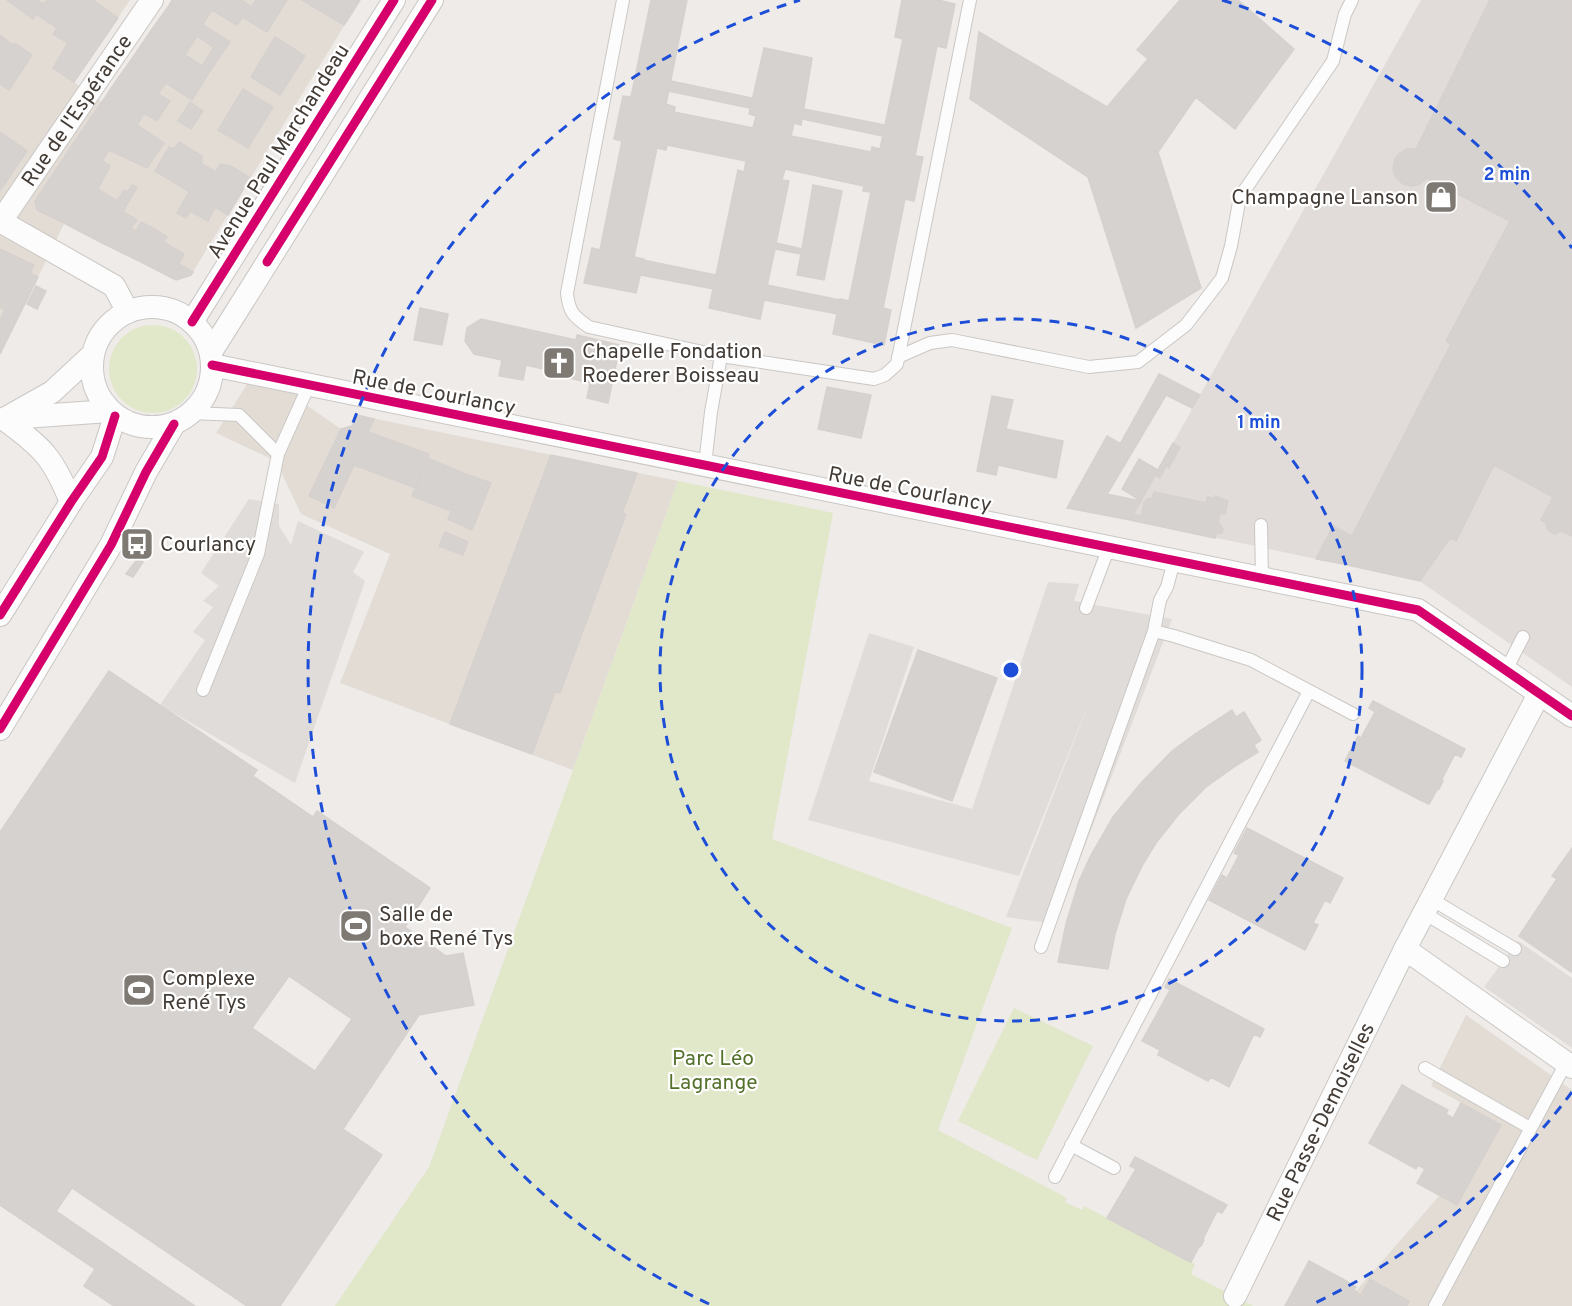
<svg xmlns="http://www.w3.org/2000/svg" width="1572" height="1306" font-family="Overpass,sans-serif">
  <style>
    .residential { fill: #e2dcd5 }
    .industrial { fill: #e1dcd9 }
    .green { fill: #e1e7c9 }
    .parking { fill: #dfdcd9 }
    .building { fill: #d6d2cf; stroke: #d6d1ce; stroke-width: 1.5; fill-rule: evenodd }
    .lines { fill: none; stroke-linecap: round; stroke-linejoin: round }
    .service-casing { stroke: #cac7c4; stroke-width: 14 }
    .minor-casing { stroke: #cac7c4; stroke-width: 24 }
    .service { stroke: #fcfcfc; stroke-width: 12 }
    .minor { stroke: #fcfcfc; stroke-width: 22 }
    .cycleway-casing { stroke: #fff; stroke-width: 13 }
    .cycleway { stroke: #d6006c; stroke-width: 9 }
    .ring { fill: none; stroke: #1d4ed8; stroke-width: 3; stroke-dasharray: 10 8 }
    .labels { text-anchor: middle; stroke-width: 4.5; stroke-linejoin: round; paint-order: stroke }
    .street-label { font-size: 21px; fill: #433b35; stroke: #fff }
    .poi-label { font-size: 21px; fill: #433b35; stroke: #fff; text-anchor: start }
    .park-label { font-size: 21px; fill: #54712c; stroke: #fff }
    .centre { fill: #1d4ed8; stroke: #fff; stroke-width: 3 }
    .ring-label { font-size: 18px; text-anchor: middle; font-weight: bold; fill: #1d4ed8; stroke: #fff; stroke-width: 4.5; stroke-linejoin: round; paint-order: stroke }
  </style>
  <rect width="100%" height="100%" fill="#eeebe8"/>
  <path class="residential" d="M0 0H130L74 82 102 102 172 0H360L191 275 176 280 64 224 0 355Z
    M253 375 300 395 302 402 341 429 352 426 357 415 678 481 573 770 340 683 390 554 301 514 276 461 216 433Z
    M1466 1015 1572 1090V1306H1343L1501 1125 1431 1086Z"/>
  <path class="industrial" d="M1421 0H1572V687L1418 580 1130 520Z"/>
  <path class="green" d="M109 369a44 44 0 1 1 88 0a44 44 0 1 1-88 0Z
    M678 481 833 513 772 839 1012 928 938 1130 1067 1198 1065 1202 1082 1210 1084 1206 1195 1264 1191 1274 1253 1306H335L429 1167Z
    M1014 1008 1093 1046 1037 1160 958 1121Z"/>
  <path class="parking" d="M249 499 279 504V526L291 545 298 521 364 552 353 572 365 581 295 783 160 705 205 640 193 632 213 607 203 601 219 586 201 573Z
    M1048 582 1079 584 1074 601 1172 619 1055 924 1006 917 1092 695 1019 876 808 820 869 633 914 647 869 781 972 809Z
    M1518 941 1572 978V1048L1484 987Z"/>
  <path class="building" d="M7 0H37L43 4 33 19Z
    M47 0H93L118 18 74 82 53 68 68 43 53 34 57 28 36 14Z
    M172 0H214L242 18 237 25 212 10 203 24 170 4Z
    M214 0H241L250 6 242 18Z
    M256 0H287L267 32 244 18Z
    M302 0H331L352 13 344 25Z
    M331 0H360L352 13Z
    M651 0H687L666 104 675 107 674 112 753 128 756 116 749 114 764 48 812 58 801 125 794 123 791 136 871 152 872 147 880 149 903 39 895 37 902 0H938L955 4 946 48 937 46 915 156 923 157 914 201 905 199 883 308 891 310 884 345 833 334 840 299 849 301 871 192 863 191 864 186 785 169 782 180 789 181 776 243 802 249 813 185 842 191 824 280 797 275 801 254 775 249 760 319 709 308 738 170 744 172 746 161 667 145 666 150 657 148 634 257 644 259 636 293 584 283 592 248 600 250 622 141 614 139 623 96 631 97Z
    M1180 0H1238L1294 49 1235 129 1137 50Z
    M1490 0H1572V536L1561 531 1555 534 1549 531 1546 525 1547 523 1541 520 1553 497 1494 465 1456 541 1450 538 1420 581 1338 563 1451 344 1446 341 1510 221 1427 178 1418 185 1411 186 1403 184 1395 176 1393 169 1395 158 1400 153 1407 149H1416Z
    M170 4 230 42 210 71 202 66 214 47 197 36 185 55 150 32Z
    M150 32 210 71 192 100 131 60Z
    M979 32 1107 107 1148 59 1196 97 1158 152 1201 288 1136 328 1088 177 970 99Z
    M0 35 13 45 0 63Z
    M275 37 305 56 280 95 251 77Z
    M15 43 32 55 9 90 0 84V63Z
    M131 60 166 83 158 94 170 101 163 111 116 81Z
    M116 81 163 111 157 121 144 113 137 125 102 102Z
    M671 81 752 98 750 108 668 91Z
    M243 89 273 107 248 148 218 130Z
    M102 102 146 131 128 159 109 150 81 132Z
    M190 102 203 111 191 129 178 121Z
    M804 109 885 125 883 136 802 119Z
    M146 131 164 143 147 168 128 159Z
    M0 132 27 151 0 191Z
    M81 132 109 150 64 223 37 210 35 201Z
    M179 142 202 156V164L216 172 220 164 231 166 250 178 228 215 155 171 169 147 174 149Z
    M103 161 110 166 98 189 117 201 124 190 127 192 132 185 137 187 104 244 64 223Z
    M189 192 198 197 186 218 177 213Z
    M198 197 215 207 208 221 190 211Z
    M122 211 137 220 131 228 136 231 141 222 155 229 137 260 104 244Z
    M155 229 167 237 163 242 184 254 179 264 193 272 191 275 176 280 137 260Z
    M0 249 34 265 30 273 38 277 0 354V320L5 310 0 307Z
    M643 260 716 275 713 289 640 275Z
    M767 285 840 300 837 314 764 300Z
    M36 286 46 291 37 309 27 304Z
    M420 308 448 314 442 345 414 340Z
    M481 319 576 340 577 335 620 345 608 403 587 398 590 383 569 378V375L526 365 523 380 499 376 502 360 474 354 465 341 467 328Z
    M1159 374 1200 395 1192 408 1166 395 1105 498 1094 491Z
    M827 387 871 395 861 438 818 429Z
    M992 396 1013 400 1006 429 1063 441 1056 478 998 465 996 475 977 471Z
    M357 415 374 419 368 432 429 454 416 488 354 465 334 508 309 496 341 429 352 426Z
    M1107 436 1121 444 1094 491 1083 511 1067 508Z
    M1173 443 1180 447 1169 468 1166 466 1160 478 1155 475Z
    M551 455 637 473 622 513 626 514 560 693 555 692 532 754 450 724Z
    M427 458 466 474 451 511 412 496Z
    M1139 459 1158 470 1141 501 1122 489Z
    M466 474 491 483 472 530 448 519Z
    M1094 491 1105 498 1107 494 1141 501 1130 520 1083 511Z
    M1154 492 1206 503 1207 497 1214 498 1215 496 1228 501 1225 514 1220 513 1218 522 1223 529 1222 533 1216 534 1215 538 1130 520 1133 514 1141 516 1144 502 1148 498 1152 499Z
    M1333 526 1352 536 1338 563 1316 559Z
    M445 532 468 542 463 555 439 546Z
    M138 558 143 562 133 577 126 574Z
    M918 650 997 678 952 801 874 772Z
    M109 671 257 770 253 776 313 817 317 811 430 888 405 927 446 956 463 953 474 1005 419 1015 343 1129 382 1155 280 1306H247L72 1188 56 1211 195 1306H114L84 1286 95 1269 0 1205V832ZM289 976 352 1019 315 1071 252 1028Z
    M1373 701 1465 749 1461 757 1455 754 1441 781H1443L1439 789 1431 785 1422 801 1345 761 1358 736 1361 738 1375 712 1369 708Z
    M1232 710 1236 717 1244 712 1261 740 1254 745 1258 752 1237 765 1206 787 1179 814 1156 843 1143 864 1126 899 1115 934 1108 969 1058 962 1066 924 1079 881 1091 855 1113 817 1141 783 1172 751 1195 734Z
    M1431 785 1438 788 1429 804 1422 801Z
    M1247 828 1343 878 1330 903 1325 900 1313 923 1318 925 1305 950 1209 900 1222 875 1227 878 1239 855 1234 853Z
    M1572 848V970L1571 972 1519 936 1557 879 1552 876Z
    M1169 979 1264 1029 1260 1037 1254 1034 1229 1087 1211 1077 1208 1081 1158 1055 1160 1050 1142 1041 1170 990 1165 987Z
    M1402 1085 1427 1099 1398 1159 1369 1143Z
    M1427 1099 1448 1110 1446 1114 1453 1118 1461 1103 1501 1125 1457 1205 1417 1183 1425 1169 1418 1165 1416 1169 1398 1159Z
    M1135 1157 1227 1205 1222 1213 1217 1211 1203 1239 1204 1240 1201 1246 1193 1242 1184 1259 1107 1218 1136 1169 1130 1166Z
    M1193 1242 1200 1245 1191 1262 1184 1259Z
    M1309 1261 1341 1278 1327 1306H1285Z
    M1341 1278 1356 1287 1354 1290 1361 1295 1370 1279 1409 1301 1407 1306H1327Z"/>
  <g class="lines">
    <g class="service-casing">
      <path id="service" d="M623 0 567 293C569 312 573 316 589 327L721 356 711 412 705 465
        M721 356 874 379 885 375 897 364 970 0
        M898 357 930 343 952 340 1089 367 1138 362 1186 325 1222 278 1231 246 1240 197 1333 61 1345 14 1352 0
        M191 413 239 415 278 454
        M1261 525 1262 578
        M1086 608 1109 547
        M1154 631 1174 636 1251 660 1353 714
        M1506 670 1523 637
        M203 690 258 554 278 454 309 385
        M1431 899 1515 949
        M1424 913 1503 961
        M1041 947 1154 631 1160 600 1167 587 1174 561
        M1425 1068 1530 1128
        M1071 1145 1114 1168
        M1055 1177 1309 691
        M1435 1306 1566 1063"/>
    </g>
    <g class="minor-casing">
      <g id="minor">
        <path d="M0 221 114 286 128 312"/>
        <path id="s1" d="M1 221 152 0"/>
        <circle cx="152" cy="367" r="60"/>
        <path d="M192 322 394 0"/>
        <path d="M211 352 432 0"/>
        <path d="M212 365 1418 610 1572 716"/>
        <path d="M10 418 109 411"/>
        <path d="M4 419 52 392 93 354"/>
        <path d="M4 419C42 447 53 457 71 502"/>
        <path d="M0 615 71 502 102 457 115 416"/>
        <path d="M1539 694 1405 949 1572 1067"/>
        <path d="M0 729 111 545 146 472 174 424"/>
        <path id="s2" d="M1235 1296 1405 949"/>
      </g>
    </g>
    <use href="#service" class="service"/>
    <use href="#minor" class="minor"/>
    <g class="cycleway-casing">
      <path id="cycleway" d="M267 262 432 0
        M192 322 394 0
        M212 365 1418 610 1572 716
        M0 615 71 502 102 457 115 416
        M0 729 111 545 146 472 174 424"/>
    </g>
    <use href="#cycleway" class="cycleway"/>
  </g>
  <g class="ring">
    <circle cx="1011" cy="670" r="351"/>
    <path d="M1572 1092A702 702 0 0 1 1313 1304M709 1304A702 702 0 0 1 800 0M1222 0A702 702 0 0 1 1572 248"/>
  </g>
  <defs>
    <g id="shop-square" transform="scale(1.725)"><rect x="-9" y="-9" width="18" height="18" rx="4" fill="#7f7974" stroke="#fff"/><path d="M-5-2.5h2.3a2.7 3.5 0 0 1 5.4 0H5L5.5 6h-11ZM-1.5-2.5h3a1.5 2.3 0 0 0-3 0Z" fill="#fff"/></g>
    <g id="church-square" transform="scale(1.725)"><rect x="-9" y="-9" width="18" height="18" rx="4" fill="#7f7974" stroke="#fff"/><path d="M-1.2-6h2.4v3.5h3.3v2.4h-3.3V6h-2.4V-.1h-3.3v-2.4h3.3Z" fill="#fff"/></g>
    <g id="bus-square" transform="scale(1.725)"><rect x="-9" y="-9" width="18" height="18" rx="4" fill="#7f7974" stroke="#fff"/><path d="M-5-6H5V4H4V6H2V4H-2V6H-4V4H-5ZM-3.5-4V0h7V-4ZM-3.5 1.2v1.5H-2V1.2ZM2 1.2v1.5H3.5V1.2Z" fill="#fff"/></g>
    <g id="stadium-square" transform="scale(1.725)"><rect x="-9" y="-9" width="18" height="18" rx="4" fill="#7f7974" stroke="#fff"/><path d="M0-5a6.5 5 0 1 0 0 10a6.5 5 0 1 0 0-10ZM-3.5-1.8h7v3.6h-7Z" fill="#fff"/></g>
  </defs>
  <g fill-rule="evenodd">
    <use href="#shop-square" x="1441" y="197"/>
    <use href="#church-square" x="559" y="363"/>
    <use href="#bus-square" x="137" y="544"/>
    <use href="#stadium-square" x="356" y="926"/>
    <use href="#stadium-square" x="139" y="990"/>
  </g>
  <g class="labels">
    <g class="street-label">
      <text dy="7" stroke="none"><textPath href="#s1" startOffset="134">Rue de l'Espérance</textPath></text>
      <text transform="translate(278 151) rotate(-58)" y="7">Avenue Paul Marchandeau</text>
      <text transform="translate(434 392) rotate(11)" y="7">Rue de Courlancy</text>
      <text transform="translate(910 489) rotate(11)" y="7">Rue de Courlancy</text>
      <text dy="7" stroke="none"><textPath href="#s2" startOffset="194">Rue Passe-Demoiselles</textPath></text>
    </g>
    <g class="poi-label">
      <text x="1418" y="204" text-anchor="end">Champagne Lanson</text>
      <text x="582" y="358">Chapelle Fondation<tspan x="582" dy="24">Roederer Boisseau</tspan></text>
      <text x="160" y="551">Courlancy</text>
      <text x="379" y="921">Salle de<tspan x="379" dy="24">boxe René Tys</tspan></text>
      <text x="162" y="985">Complexe<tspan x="162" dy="24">René Tys</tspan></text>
    </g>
    <g class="park-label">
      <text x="713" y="1065">Parc Léo<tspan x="713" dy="24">Lagrange</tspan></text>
    </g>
  </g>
  <circle cx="1011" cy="670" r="9" class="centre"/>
  <g class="ring-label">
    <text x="1507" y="180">2 min</text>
    <text x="1259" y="428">1 min</text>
  </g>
</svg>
